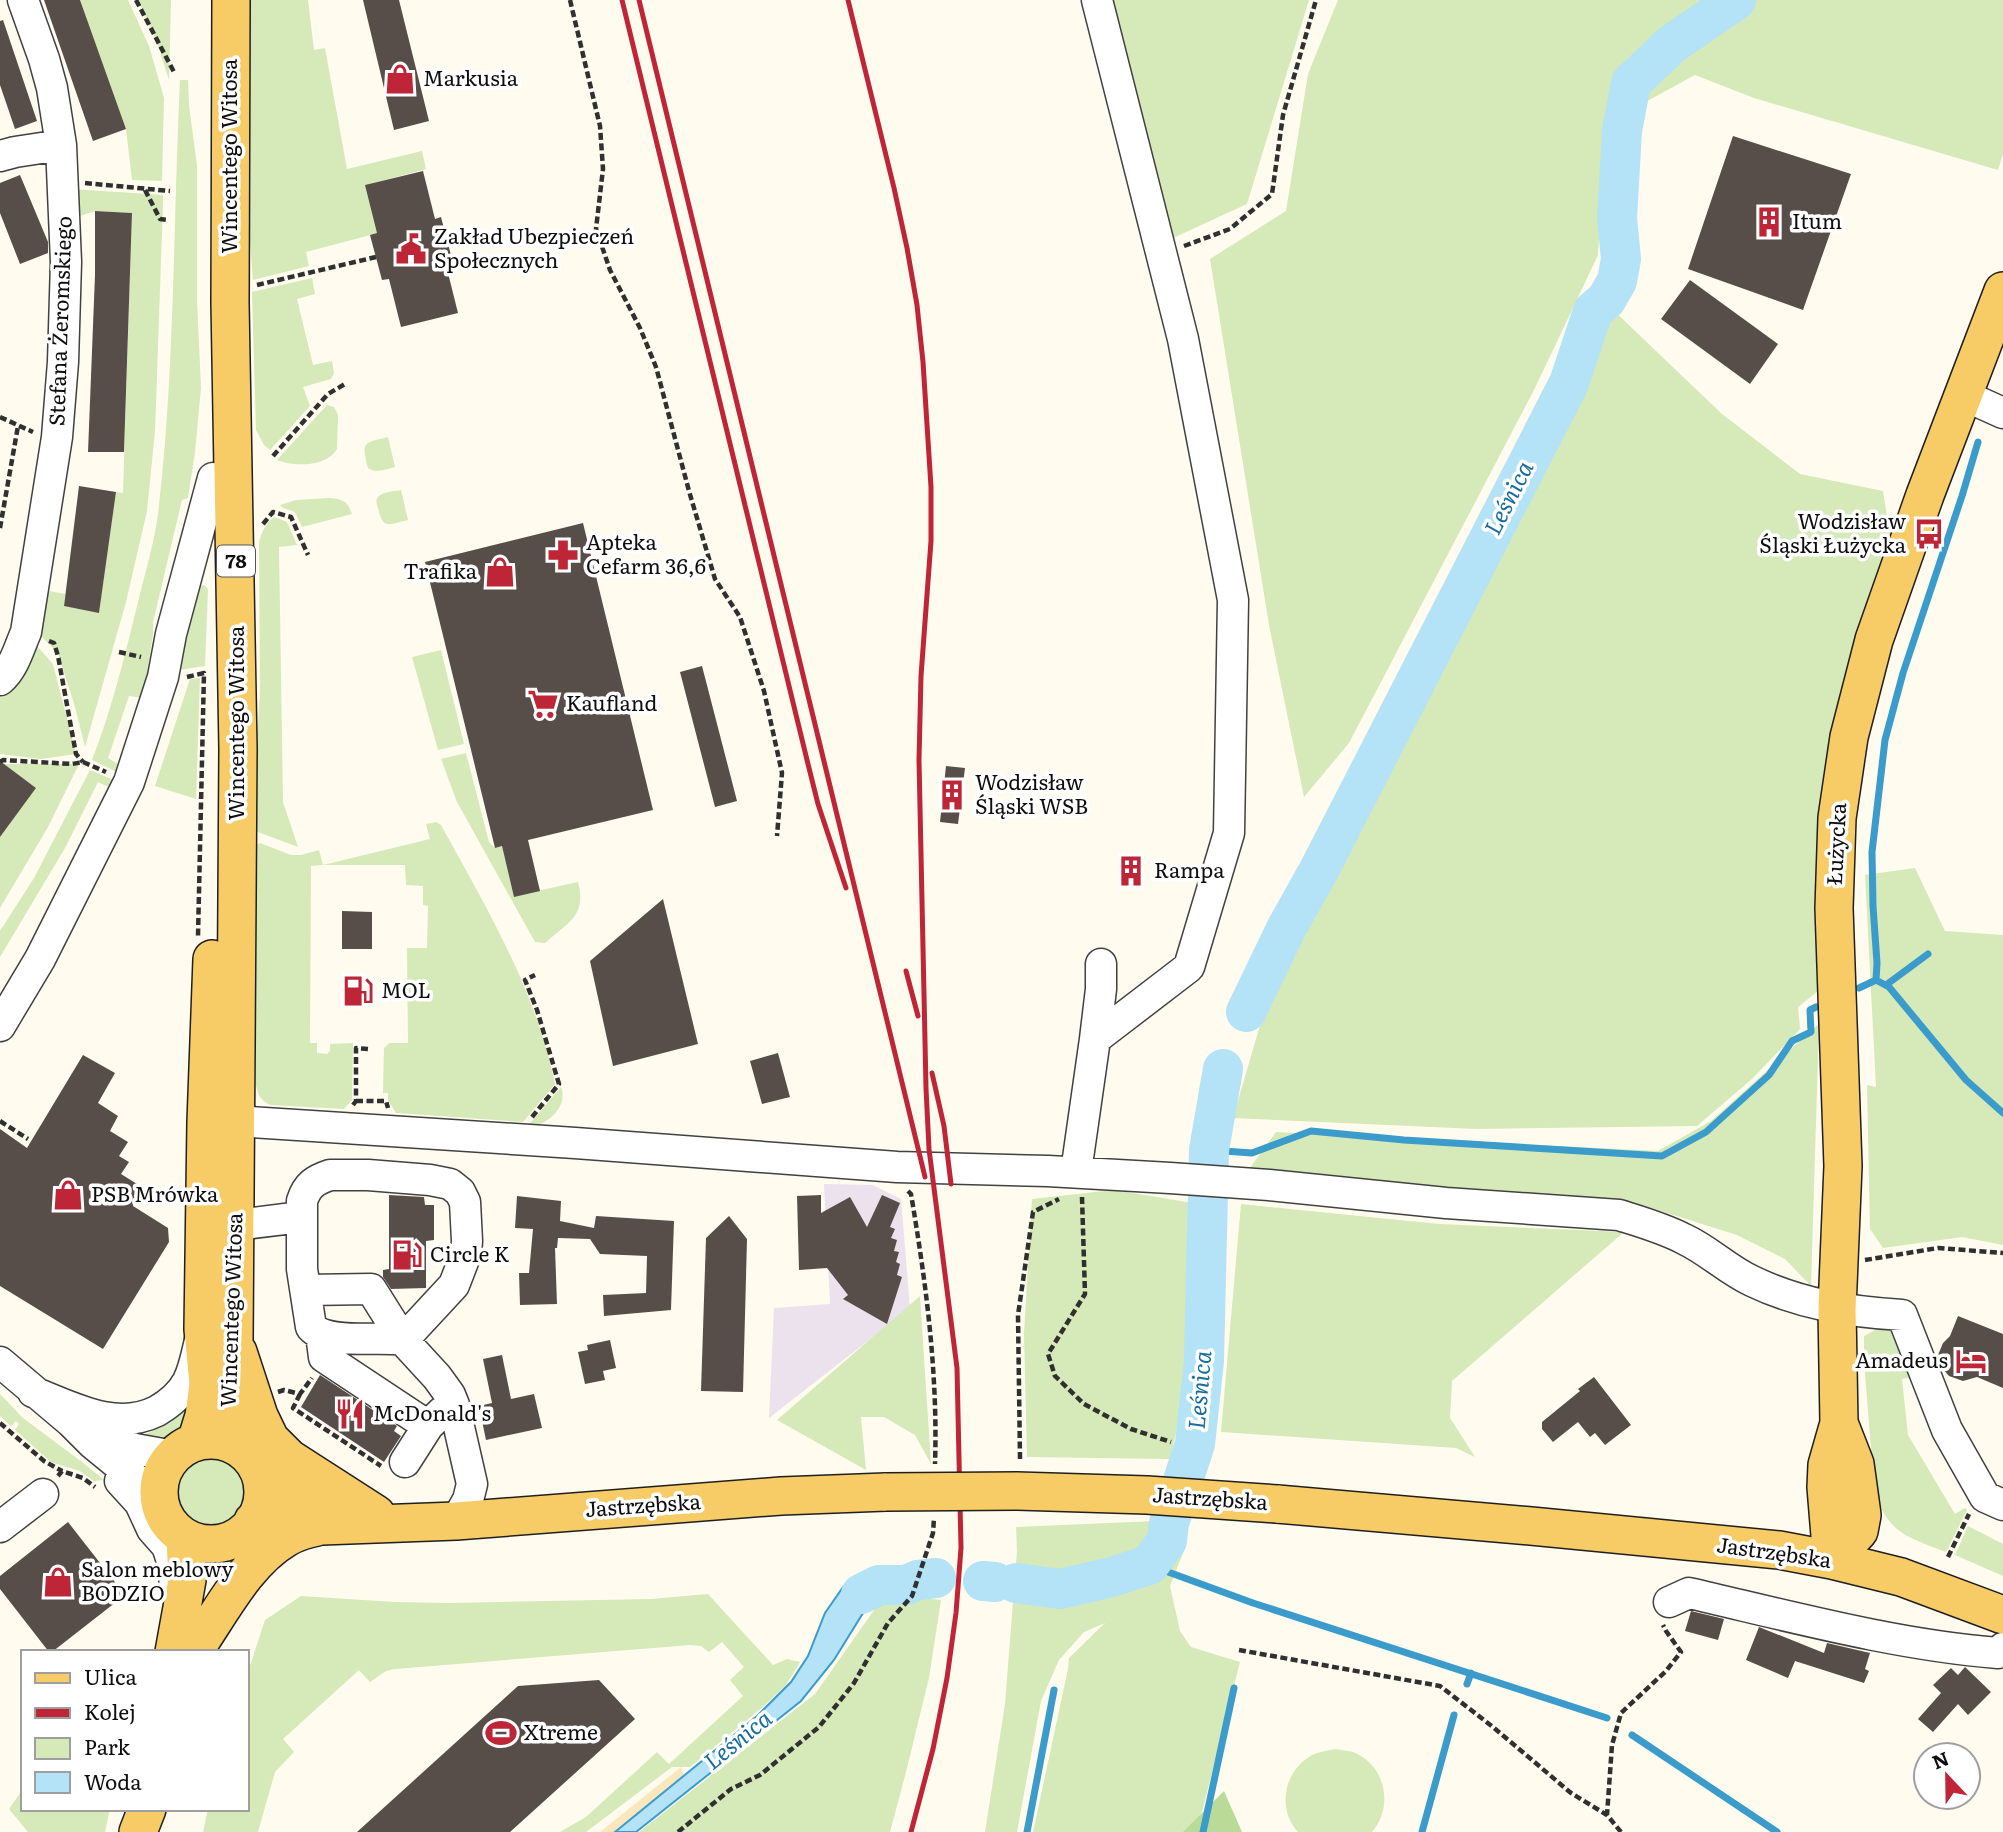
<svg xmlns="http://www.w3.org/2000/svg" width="2003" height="1832" font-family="Literata,serif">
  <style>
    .industrial { fill: #ebe2ed }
    .green { fill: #d5e9b9 }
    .forest { fill: #bada98 }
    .sand { fill: #fae8bc }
    .water { fill: #b4e2f6; stroke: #3b9ccc; stroke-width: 2 }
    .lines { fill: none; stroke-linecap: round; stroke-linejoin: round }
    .stream { stroke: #3b9ccc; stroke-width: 7 }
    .river { stroke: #b4e2f6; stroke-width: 40 }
    .building { fill: #574e4a }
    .minor-casing { stroke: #414141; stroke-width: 33 }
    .major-casing { stroke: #1f1f1f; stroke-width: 40 }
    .path { stroke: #303030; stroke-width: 4.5; stroke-dasharray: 7 3.5; stroke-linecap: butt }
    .minor { stroke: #fff; stroke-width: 30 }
    .major { stroke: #f7cb66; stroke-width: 37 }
    .rail { stroke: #be2638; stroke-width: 5 }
    .major-bridge-casing { stroke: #1f1f1f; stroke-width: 40; stroke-linecap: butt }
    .major-bridge { stroke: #f7cb66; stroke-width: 37 }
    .labels { text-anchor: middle; stroke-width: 7; stroke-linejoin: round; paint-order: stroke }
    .shield { fill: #fff; stroke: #565656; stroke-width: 2 }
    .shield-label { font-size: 19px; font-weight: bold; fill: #0e0e0e }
    .poi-label { font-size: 21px; fill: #0e0e0e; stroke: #fff; text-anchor: start }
    .street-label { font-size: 21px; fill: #0e0e0e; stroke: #fff }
    .water-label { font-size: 23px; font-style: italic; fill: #176d9f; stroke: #fff }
  </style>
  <rect width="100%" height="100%" fill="#fffbef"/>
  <path class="industrial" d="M824 1184 873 1185 901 1199 910 1308 769 1418 774 1308 830 1304Z"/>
  <path class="green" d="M80 0H128L149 46 164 98 162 181 132 180 126 129Z
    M138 0H171L169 80 157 42Z
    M248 0H308L314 50 325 48 347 169 422 151 426 169 366 185 378 233 306 252 309 266 253 280 247 202Z
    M1107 0H1309L1247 204 1171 239Z
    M1338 0H2003V154L1998 170 1754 98 1695 75 1603 125 1600 213 1618 209V213L1600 222 1598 255 1535 388 1349 743 1304 797 1269 625 1210 259 1286 211 1308 74Z
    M180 80H188L189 105 197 166V300L201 388 195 452 188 498 182 500 153 622V634L143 698 129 696 108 758 123 767 119 773 92 760C112 709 125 655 138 602 145 573 154 544 158 514 175 370 173 225 180 80Z
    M72 189 163 195V204L155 431 147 511 126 602 85 747 75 707 58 653 33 628 38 589 65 594 64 606 99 612 116 492 123 493 132 213 95 211 71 219Z
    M312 278 315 294 297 299 313 365 332 361 334 373 331 379 303 387 310 406 270 450 264 445 256 430 252 292Z
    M1611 308 1722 414 1800 474 1883 491 1890 535 1832 733 1818 991 1798 1007 1800 1029 1753 1078 1697 1126 1477 1129 1233 1118 1267 1001 1588 367Z
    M327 405 334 407 338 415 337 449C327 467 294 467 277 460Z
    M388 437 395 467C386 469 376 474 368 468 361 442 363 443 388 437Z
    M401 490 408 520C389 524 383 531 378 508 377 504 375 501 378 497 382 492 395 491 401 490Z
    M330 498C343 499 348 502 352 514L302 527 295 512 283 508 280 505 296 500Z
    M274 517 287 522 297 545 279 547 283 802 298 847 253 830V791L260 695 259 542C262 532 265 524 274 517Z
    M204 585 208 589 205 666 179 670 197 587Z
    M29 637 53 664 76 754 41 759 0 754V688Z
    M441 650 464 744 438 750 412 657Z
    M200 678 196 799 155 786 190 679Z
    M466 753 489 842 495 848 502 846 514 896 578 882C587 916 568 922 545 943L535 942 457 802 441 759Z
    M4 764H79L48 827 0 908V837L36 788Z
    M90 770 116 781 113 789 98 782 65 848 0 957V931L34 878Z
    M436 822 441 825C486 907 536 990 555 1084L523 1122 396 1113 388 1100V1093H383L384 1048 389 1043H408L407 948H427L428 906 423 905V886L406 885 405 865H323L311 866 310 1043H317V1053L327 1054 330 1051V1044L353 1043 352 1100 344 1109 270 1105C260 1100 258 1095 256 1085V965L253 847 260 843 291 855H301L319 850 323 865 430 839 426 824Z
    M1915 868 1945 931 2003 935V1245L1962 1237 1883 1248 1870 1229 1867 1085 1876 1087 1865 875Z
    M1819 1024 1811 1286 1785 1259 1737 1235 1651 1208 1540 1204 1244 1176 1276 1132 1658 1151 1711 1121Z
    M561 1087C569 1107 546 1127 527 1127Z
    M1114 1190 1193 1203 1188 1264 1183 1403 1170 1459 1027 1457 1024 1333 1032 1199Z
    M1241 1204 1439 1224 1624 1232 1452 1381 1450 1418 1475 1457 1456 1448 1221 1432Z
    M920 1296 931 1464 915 1435 884 1417H861L866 1470 777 1420Z
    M1877 1329H1887L1893 1332 1919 1376 1902 1379 1908 1435 1955 1514 1965 1508 1967 1510 1946 1552C1904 1536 1885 1532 1874 1485L1864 1361V1336Z
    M0 1394 23 1418 82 1462 104 1480 94 1481 80 1471 51 1462 15 1430 19 1424 16 1421 11 1426 0 1416Z
    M187 1409 188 1431C170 1442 163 1444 141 1442L144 1435 171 1422Z
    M170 1492a41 41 0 1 1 82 0a41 41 0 1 1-82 0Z
    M1156 1521 1183 1553 1170 1586 1180 1631 1191 1647 1240 1662 1202 1812 1189 1832H1033L1068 1669 1069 1658 1105 1623 1084 1632 1059 1660 1041 1701 1017 1832H985L1005 1704 1017 1551 1016 1527Z
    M1968 1526 2003 1544V1576L1955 1555Z
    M708 1594 773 1665 787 1659 800 1662 786 1685 764 1706 690 1767H672L586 1832H560L586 1817 657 1752 669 1764 743 1696 730 1680 744 1667 722 1642 709 1652 701 1646 690 1645 395 1669 386 1671 370 1682 359 1670 283 1739 294 1752 275 1772 258 1832H203L208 1809H247V1675L265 1620 301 1596 394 1602 451 1603 651 1599Z
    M913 1597 941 1600 929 1678 905 1776 890 1832H639L815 1694 879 1603Z
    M1336 1749C1342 1750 1348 1751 1353 1752 1386 1765 1394 1807 1372 1832H1298C1278 1811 1283 1776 1306 1759 1315 1752 1325 1751 1336 1749Z
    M23 1789V1809H110L105 1832H28L9 1809Z"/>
  <path class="forest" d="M1224 1791 1242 1832H1183Z"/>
  <path class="sand" d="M681 1767 684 1776 616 1832H600Z"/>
  <path class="water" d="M920 1566 910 1593 873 1597 834 1660 801 1701 636 1832H615L757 1716 791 1682 808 1656 825 1613 843 1587 899 1567Z"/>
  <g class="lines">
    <path class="stream" d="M1876 980 1877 963 1873 906 1872 852 1885 740 1903 673 1962 496 1978 442
      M1886 985 1928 954
      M1859 988 1876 980 1889 987 1966 1080 2003 1113
      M1209 1150 1252 1153 1311 1131 1404 1140 1662 1156 1706 1132 1769 1075 1792 1041 1811 1032 1810 1010 1816 1007
      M1149 1565 1253 1603 1607 1718
      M1467 1684 1471 1673
      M1632 1735 1777 1832
      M1027 1832 1054 1690
      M1203 1832 1234 1688
      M1422 1832 1454 1715"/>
    <path class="river" d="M1246 1012 1287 927 1320 868 1569 383 1593 311 1606 300 1617 281 1621 259 1617 218 1622 131 1631 83 1672 44 1736 0
      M983 1581 995 1582
      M1016 1583 1060 1589 1108 1578 1149 1565 1167 1541 1169 1523 1195 1444 1204 1361 1209 1150 1223 1069
      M861 1594 879 1585H906L918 1580 936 1578"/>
  </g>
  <path class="building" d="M44 0H80L126 129 93 141Z
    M363 0H399L429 121 394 130Z
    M3 20 37 121 15 129 0 85V21Z
    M1733 136 1851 174 1803 310 1688 269Z
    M423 171 435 219 441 217 453 263 446 265 458 313 401 327 389 279 382 280 370 235 377 233 365 185Z
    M20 175 48 242V253L20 264 0 213V183Z
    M95 211 132 213 124 452H88L95 275Z
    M1690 280 1778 344 1750 384 1661 319Z
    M79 486 116 492 99 613 64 606Z
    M583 523 653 810 528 840 540 891 514 897 502 846 495 848 425 562Z
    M702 666 737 801 715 807 680 672Z
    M0 761 36 788 0 837Z
    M946 766 965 768 958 824 940 822Z
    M663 899 698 1044 613 1066 590 961Z
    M342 911 372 912V949H342Z
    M778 1053 790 1097 762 1104 750 1061Z
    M83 1055 115 1073 98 1103 118 1116 110 1131 128 1142 119 1156 129 1162 121 1174 137 1184 133 1206 168 1228 169 1242 103 1349 0 1286V1129L27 1148Z
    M389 1195 424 1197 425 1205H434V1240L426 1241V1288L391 1289 383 1277V1270L389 1269Z
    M821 1195V1213L850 1197 867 1227 882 1195 900 1203 890 1227 895 1229 891 1238 897 1240 894 1251 899 1252 896 1262 900 1264 897 1275 902 1277 887 1324 843 1299 848 1295 827 1268 799 1270 797 1196Z
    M517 1196 561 1201 560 1221 594 1228 596 1216 674 1221 671 1310 604 1316 603 1295 646 1293 647 1256 600 1254 590 1239 558 1238 557 1248H555L557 1304 520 1305 519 1273H529L533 1229 515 1228Z
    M729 1216 747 1239 743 1392 701 1391 706 1238Z
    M1958 1316 2003 1334V1388L1977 1377 1963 1381 1949 1376 1941 1367 1938 1355 1943 1343 1950 1336Z
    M610 1340 616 1368 603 1371 605 1380 585 1384 578 1352 588 1350 587 1345Z
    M502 1355 511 1399 534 1394 542 1428 486 1440 479 1406 492 1403 483 1359Z
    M320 1375 397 1426 394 1431 401 1436 384 1462 301 1407Z
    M1594 1377 1631 1425 1605 1445 1595 1433 1590 1437 1578 1422 1553 1442 1542 1429V1422L1580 1391 1578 1389Z
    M68 1522 125 1595 52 1652H49L0 1589V1576Z
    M1691 1611 1724 1619 1718 1640 1685 1631Z
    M1759 1627 1824 1653 1827 1643 1870 1653 1865 1669 1869 1671 1864 1683 1795 1661 1788 1678 1746 1660Z
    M1965 1667 1991 1692 1968 1715 1958 1704 1933 1732 1918 1719 1941 1693 1933 1685 1951 1668 1958 1675Z
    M599 1680 635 1719 510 1832H357L518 1686Z"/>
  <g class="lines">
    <g class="minor-casing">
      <path id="minor" d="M0 156 15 152 61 145
        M1963 395 2003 413
        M0 680C14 668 19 648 26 632L57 437 63 362 66 262 61 145 52 88 44 59 23 0
        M0 1026 40 959 129 782 163 677 171 634 213 478
        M1095 1039 1101 989V964
        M236 1121 575 1143 897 1167 1048 1171 1170 1178 1269 1185 1446 1203 1619 1215C1641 1222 1663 1228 1684 1239 1708 1250 1728 1270 1752 1281 1800 1304 1850 1312 1902 1315L1947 1430 1985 1497 2003 1505
        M1076 1172 1095 1039 1189 967 1229 833 1233 600 1183 339 1097 0
        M330 1175H368L430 1180 450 1184 460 1192 465 1202 467 1241 466 1254 454 1285 403 1340C379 1336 327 1345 311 1327L302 1269V1201C307 1185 315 1180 330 1175Z
        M236 1223H252L301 1217
        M306 1290 371 1289 403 1340 437 1377 450 1395 454 1405 472 1484 468 1500 456 1521
        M321 1334 324 1357 428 1426
        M0 1362 71 1422 93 1444 159 1498
        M33 1392C73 1407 115 1432 157 1411 169 1404 181 1394 188 1381 194 1369 197 1353 200 1340
        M94 1432 135 1449 174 1456
        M405 1462 428 1426 442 1412
        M120 1481 140 1503 152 1529 167 1546 173 1564 175 1586
        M0 1527 43 1494
        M1669 1602 1689 1593C1789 1616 1896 1645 1998 1653L2003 1648"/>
    </g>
    <g class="major-casing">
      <path id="major" d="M231 0 230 303 238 749 234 1342 227 1384V1402L233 1445
        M238 1352 259 1416 270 1439 289 1458 376 1514
        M159 1492a52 52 0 1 1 104 0a52 52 0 1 1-104 0Z
        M196 1442 204 1416 208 1384 203 1329 206 1122 212 959
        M262 1482 292 1494 351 1508
        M1277 1504 1531 1526 1779 1550 1832 1560 1901 1577 2003 1615
        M253 1521 322 1526 456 1521 781 1496 886 1492
        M1832 1560 1826 1487 1827 1465 1839 1423 1837 1309 1843 1166 1834 908 1837 818 1849 737 1874 640 1925 495 2003 291
        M1832 1560 1859 1531 1862 1515 1855 1464 1839 1423
        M198 1645C223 1608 247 1561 286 1538 296 1532 307 1529 317 1527
        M174 1652 187 1580 185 1538
        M138 1832 147 1809"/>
    </g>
    <path class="path" d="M136 0 174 72
      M570 0 600 126 603 169 596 229 610 270 640 328 656 367 689 491 715 579 740 617 764 691 782 773 777 836
      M85 183 170 191
      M145 190 160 219 169 220
      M1184 246 1230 229 1272 194 1283 115 1316 0
      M257 285 376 257
      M0 417 33 432
      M273 456 328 394 345 384
      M263 524 273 512 291 517 308 555
      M0 528 18 426
      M49 641 54 643 58 656 76 754 83 762
      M119 652 141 657
      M187 677 204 673 198 936
      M0 762 3 760 72 764 83 762 106 772
      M356 1101H386L388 1108
      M353 1105 356 1101V1048L368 1049
      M532 1117 559 1084 537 1010 525 980 535 975
      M0 1121 28 1139
      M908 1191 911 1194C926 1283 938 1373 935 1464
      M1082 1197 1085 1294 1048 1354 1055 1376 1084 1404 1131 1429 1171 1442
      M1865 1260 1938 1248 2003 1253
      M278 1392 284 1390 300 1394 312 1378
      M300 1394 293 1408 381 1466
      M0 1423 44 1461 62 1471
      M1020 1459 1018 1315 1033 1212 1059 1199
      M58 1476 62 1471 83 1478 95 1487
      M1948 1557 1969 1514
      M1239 1650 1440 1686 1493 1727 1571 1793 1607 1815
      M678 1832 731 1789 760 1775 819 1727 854 1683 888 1623 912 1596 933 1533 934 1518
      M1621 1832 1607 1815 1612 1745 1621 1713 1666 1671 1681 1652 1666 1631 1663 1625"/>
    <use href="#minor" class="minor"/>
    <use href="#major" class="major"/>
    <path class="rail" d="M622 0 808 764 818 804 846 888
      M639 0 925 1177
      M848 0 894 188 907 248 917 305 923 362 931 487V541L921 676 919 760 926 1088 929 1149 957 1368 961 1548 956 1613 947 1678 933 1749 911 1832
      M906 971 918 1016
      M932 1073 944 1126 951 1184"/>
    <g class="major-bridge-casing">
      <path id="major-bridge" d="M886 1492 1017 1491 1147 1495 1277 1504"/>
    </g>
    <use href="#major-bridge" class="major-bridge"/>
  </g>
  <defs>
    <g id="shop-bare" transform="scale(2.415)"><path d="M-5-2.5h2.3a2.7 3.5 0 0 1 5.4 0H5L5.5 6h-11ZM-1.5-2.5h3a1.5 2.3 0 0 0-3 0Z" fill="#be2638" stroke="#fff" stroke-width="2.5" paint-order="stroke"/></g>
    <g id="building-bare" transform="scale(2.415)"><path d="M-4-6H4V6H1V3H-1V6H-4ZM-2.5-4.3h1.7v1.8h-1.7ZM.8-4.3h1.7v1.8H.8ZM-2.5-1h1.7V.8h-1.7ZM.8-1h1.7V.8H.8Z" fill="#be2638" stroke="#fff" stroke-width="2.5" paint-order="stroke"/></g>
    <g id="civic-bare" transform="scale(2.415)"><path d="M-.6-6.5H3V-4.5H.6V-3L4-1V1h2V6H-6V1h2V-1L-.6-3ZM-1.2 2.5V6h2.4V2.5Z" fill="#be2638" stroke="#fff" stroke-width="2.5" paint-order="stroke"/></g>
    <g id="bus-bare" transform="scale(2.415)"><path d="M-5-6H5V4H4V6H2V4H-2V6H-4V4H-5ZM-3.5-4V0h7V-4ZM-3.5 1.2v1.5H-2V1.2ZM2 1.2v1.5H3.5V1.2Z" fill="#be2638" stroke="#fff" stroke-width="2.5" paint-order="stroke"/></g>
    <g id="pharmacy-bare" transform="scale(2.415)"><path d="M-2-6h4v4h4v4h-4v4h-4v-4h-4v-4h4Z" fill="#be2638" stroke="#fff" stroke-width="2.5" paint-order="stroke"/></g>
    <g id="supermarket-bare" transform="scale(2.415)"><path d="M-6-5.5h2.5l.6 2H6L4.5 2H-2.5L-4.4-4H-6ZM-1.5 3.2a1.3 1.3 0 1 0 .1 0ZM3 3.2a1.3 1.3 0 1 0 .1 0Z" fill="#be2638" stroke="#fff" stroke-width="2.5" paint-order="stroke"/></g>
    <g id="fuel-bare" transform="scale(2.415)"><path d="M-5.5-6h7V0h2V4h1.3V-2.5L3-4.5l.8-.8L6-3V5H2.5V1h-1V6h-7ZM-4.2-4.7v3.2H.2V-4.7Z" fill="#be2638" stroke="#fff" stroke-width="2.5" paint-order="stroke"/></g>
    <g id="hotel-bare" transform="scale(2.415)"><path d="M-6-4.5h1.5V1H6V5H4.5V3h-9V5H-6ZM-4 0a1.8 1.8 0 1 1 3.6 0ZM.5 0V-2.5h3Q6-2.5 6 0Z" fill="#be2638" stroke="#fff" stroke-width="2.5" paint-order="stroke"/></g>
    <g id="restaurant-bare" transform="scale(2.415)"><path d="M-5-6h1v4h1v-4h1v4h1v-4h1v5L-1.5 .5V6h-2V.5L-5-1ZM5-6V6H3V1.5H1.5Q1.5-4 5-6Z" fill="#be2638" stroke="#fff" stroke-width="2.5" paint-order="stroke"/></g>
    <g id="stadium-bare" transform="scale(2.415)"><path d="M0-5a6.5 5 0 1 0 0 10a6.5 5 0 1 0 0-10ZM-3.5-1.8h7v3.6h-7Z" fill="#be2638" stroke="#fff" stroke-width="2.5" paint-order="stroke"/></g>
  </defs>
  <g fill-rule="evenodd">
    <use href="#shop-bare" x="400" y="79"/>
    <use href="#building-bare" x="1769" y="222"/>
    <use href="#civic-bare" x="411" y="249"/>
    <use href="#bus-bare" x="1929" y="534"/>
    <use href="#pharmacy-bare" x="563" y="555"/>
    <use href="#shop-bare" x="500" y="572"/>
    <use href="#supermarket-bare" x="543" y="704"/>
    <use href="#building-bare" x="952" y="795"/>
    <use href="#building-bare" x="1131" y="871"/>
    <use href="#fuel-bare" x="358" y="991"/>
    <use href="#shop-bare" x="68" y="1195"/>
    <use href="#fuel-bare" x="407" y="1255"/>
    <use href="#hotel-bare" x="1971" y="1361"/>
    <use href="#restaurant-bare" x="350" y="1414"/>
    <use href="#shop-bare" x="58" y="1582"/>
    <use href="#stadium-bare" x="501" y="1733"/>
  </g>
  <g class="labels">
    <rect class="shield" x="217" y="545.5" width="38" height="31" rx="5"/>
    <g class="shield-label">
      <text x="236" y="568">78</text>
    </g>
    <g class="poi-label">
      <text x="423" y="86">Markusia</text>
      <text x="1792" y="229">Itum</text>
      <text x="434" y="244">Zakład Ubezpieczeń<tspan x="434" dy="24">Społecznych</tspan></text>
      <text x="1906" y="529" text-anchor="end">Wodzisław<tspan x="1906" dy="24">Śląski Łużycka</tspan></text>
      <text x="586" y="550">Apteka<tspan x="586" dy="24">Cefarm 36,6</tspan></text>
      <text x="477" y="579" text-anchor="end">Trafika</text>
      <text x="566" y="711">Kaufland</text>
      <text x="975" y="790">Wodzisław<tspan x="975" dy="24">Śląski WSB</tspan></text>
      <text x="1154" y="878">Rampa</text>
      <text x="381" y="998">MOL</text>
      <text x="91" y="1202">PSB Mrówka</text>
      <text x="430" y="1262">Circle K</text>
      <text x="1948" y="1368" text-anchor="end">Amadeus</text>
      <text x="373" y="1421">McDonald's</text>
      <text x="81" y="1577">Salon meblowy<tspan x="81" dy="24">BODZIO</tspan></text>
      <text x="524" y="1740">Xtreme</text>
    </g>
    <g class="street-label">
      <text transform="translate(230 156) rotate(-90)" y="7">Wincentego Witosa</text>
      <text transform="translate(61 321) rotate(-88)" y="7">Stefana Żeromskiego</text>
      <text transform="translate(237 723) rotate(-90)" y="7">Wincentego Witosa</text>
      <text transform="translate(1837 844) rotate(-87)" y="7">Łużycka</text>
      <text transform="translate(232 1310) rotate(-88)" y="7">Wincentego Witosa</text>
      <text transform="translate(1210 1499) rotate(4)" y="7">Jastrzębska</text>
      <text transform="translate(643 1506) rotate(-4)" y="7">Jastrzębska</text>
      <text transform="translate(1774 1553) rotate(8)" y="7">Jastrzębska</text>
    </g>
    <g class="water-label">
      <text transform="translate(1509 498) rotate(-63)" y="8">Leśnica</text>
      <text transform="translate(1200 1390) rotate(-85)" y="8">Leśnica</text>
      <text transform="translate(738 1740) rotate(-39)" y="8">Leśnica</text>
    </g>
  </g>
  <rect x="21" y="1650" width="228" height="161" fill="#ffffff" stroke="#9f9f9f" stroke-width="2"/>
  <rect x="35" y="1673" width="35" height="10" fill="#f7cb66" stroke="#9f9f9f" stroke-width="2"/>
  <text x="84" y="1685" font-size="21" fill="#0e0e0e">Ulica</text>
  <rect x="35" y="1708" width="35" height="10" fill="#be2638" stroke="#9f9f9f" stroke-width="2"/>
  <text x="84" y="1720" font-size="21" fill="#0e0e0e">Kolej</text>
  <rect x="35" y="1738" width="35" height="21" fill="#d5e9b9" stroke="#9f9f9f" stroke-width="2"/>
  <text x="84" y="1755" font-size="21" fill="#0e0e0e">Park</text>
  <rect x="35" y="1772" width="35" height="21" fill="#b4e2f6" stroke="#9f9f9f" stroke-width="2"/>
  <text x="84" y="1790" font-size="21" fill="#0e0e0e">Woda</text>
  <g transform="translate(1947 1776) rotate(338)"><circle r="33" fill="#ffffff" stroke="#9f9f9f" stroke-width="2"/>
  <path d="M0-5L12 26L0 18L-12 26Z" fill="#be2638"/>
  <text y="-10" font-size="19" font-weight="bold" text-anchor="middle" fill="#0e0e0e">N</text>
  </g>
</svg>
